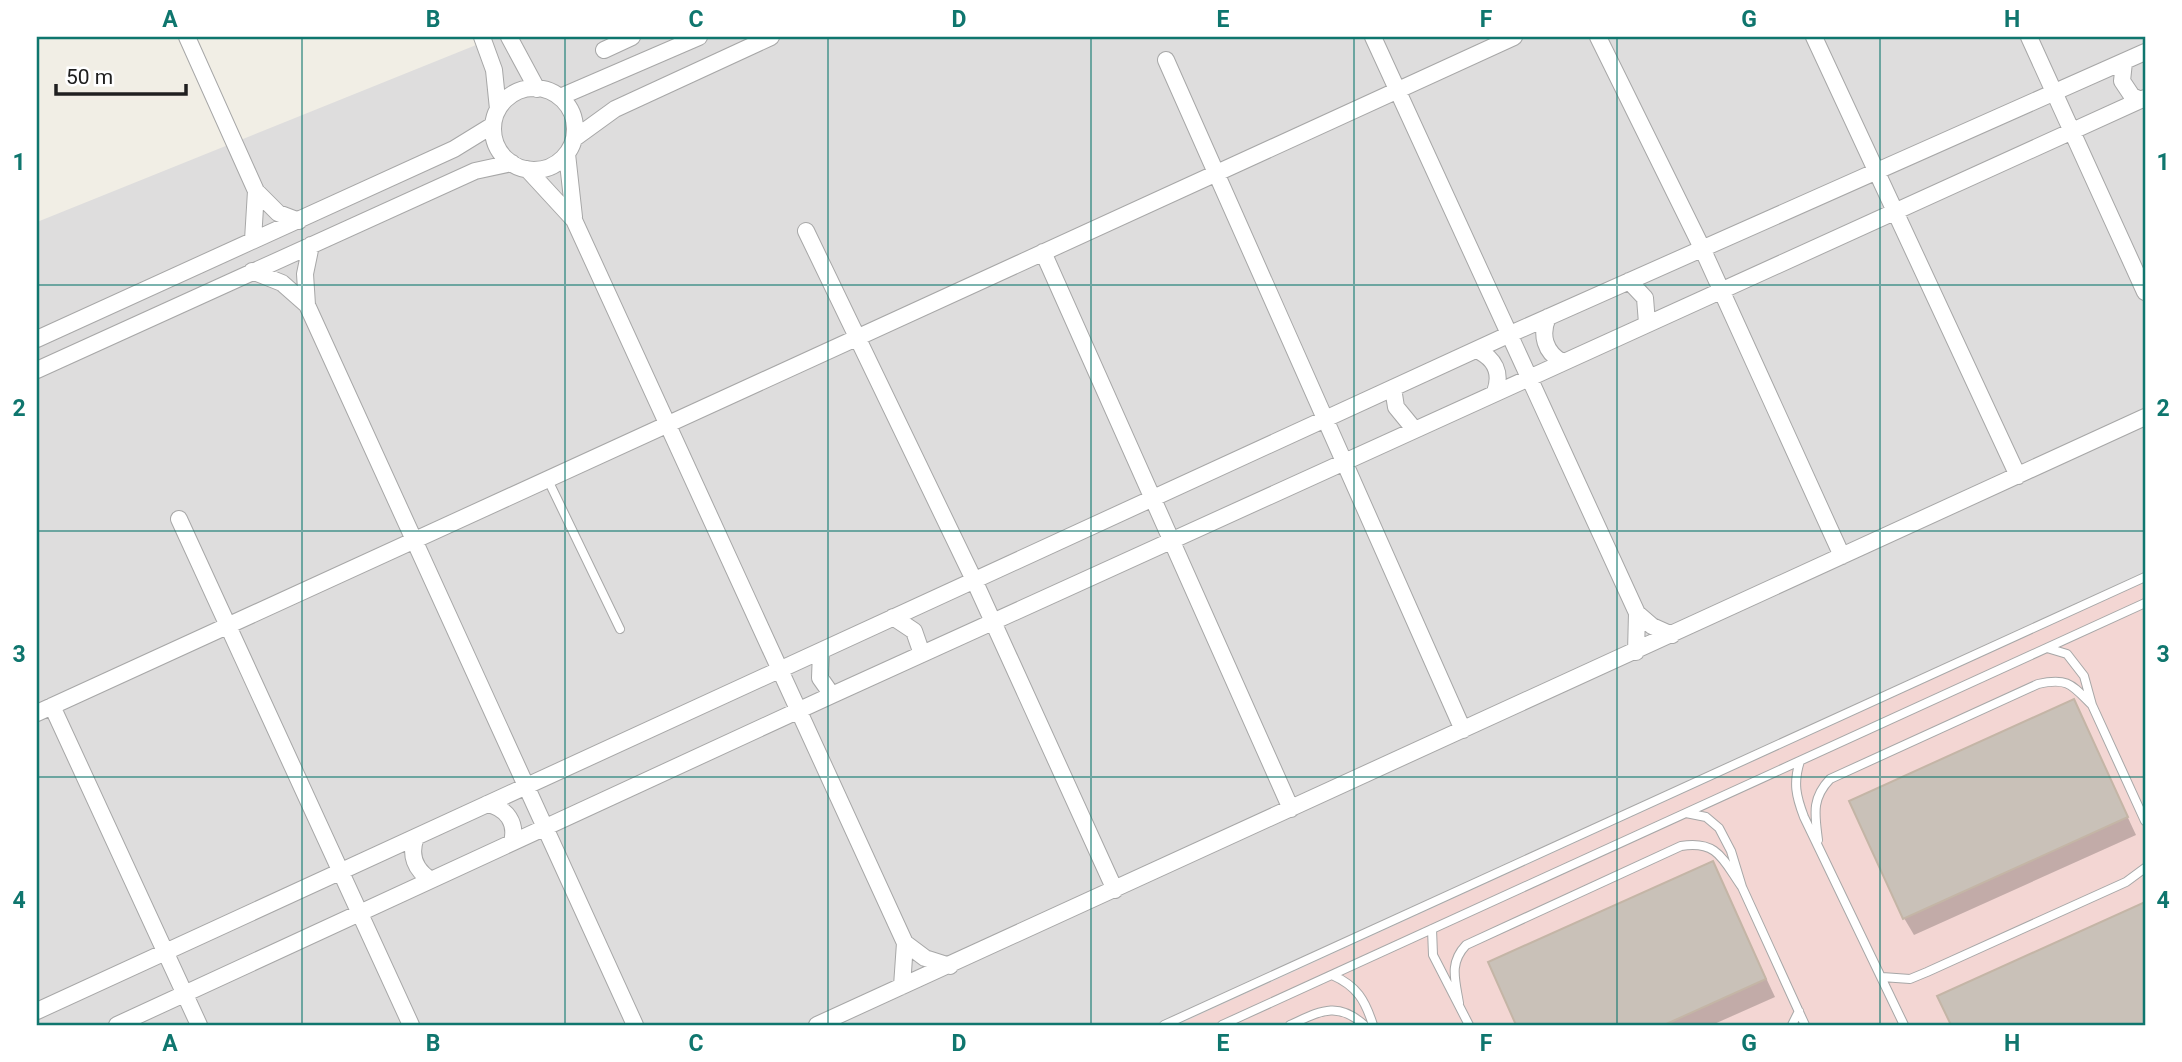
<svg xmlns="http://www.w3.org/2000/svg" width="2182" height="1062" font-family="Roboto,sans-serif">
  <style>
    .residential { fill: #dedddd }
    .commercial { fill: #f3d6d3 }
    .shadow { fill: #0003 }
    .building { fill: #c9c1b8; stroke: #c4b5a6; stroke-width: 2 }
    .lines { fill: none; stroke-linecap: round; stroke-linejoin: round }
    .lane-casing { stroke: #a7a7a7; stroke-width: 10 }
    .street-casing { stroke: #a7a7a7; stroke-width: 18 }
    .lane { stroke: #fff; stroke-width: 8 }
    .street { stroke: #fff; stroke-width: 16 }
    .grid { fill: none; stroke: #0f766e; stroke-width: 2; stroke-opacity: 0.55 }
    .neatline { fill: none; stroke: #0f766e; stroke-width: 2.5 }
    .grid-label { font-size: 23px; text-anchor: middle; font-weight: bold; fill: #0f766e }
  </style>
  <rect width="100%" height="100%" fill="#f1eee5"/>
  <path class="residential" d="M496 37H2145V1025H37V222Z"/>
  <path class="commercial" d="M2145 582V1025H1177Z"/>
  <path class="shadow" d="M2074 702 2136 835 1914 935 1904 918Z
    M1712 863 1775 997 1712 1025H1518L1490 963Z
    M2145 904V1025H1953L1940 997Z"/>
  <path class="building" d="M2074 699 2128 817 1903 919 1849 801Z
    M1713 861 1766 979 1664 1025H1516L1488 962Z
    M2145 902V1025H1951L1937 996Z"/>
  <g class="lines">
    <g class="lane-casing">
      <path id="lane" d="M547 478 620 629
        M2047 648 2067 654 2084 676 2092 705 2145 821
        M1800 761C1793 783 1796 796 1804 817L1904 1025
        M1686 813 1706 817 1719 828 1731 851 1742 887 1805 1025
        M1818 840C1815 815 1811 799 1830 779L2038 684C2068 677 2072 685 2092 705
        M1432 929 1433 955 1469 1025
        M1332 975C1357 986 1365 1000 1373 1025
        M1882 977 1910 979 1927 972 2126 882 2145 868
        M1459 1003C1455 979 1449 963 1466 945L1681 846C1718 840 1723 860 1742 887
        M1164 1025 2145 577
        M1222 1025 2145 603
        M1290 1025C1319 1012 1337 1000 1364 1025
        M1792 1025 1799 1011"/>
    </g>
    <g class="street-casing">
      <path id="street" d="M187 37 256 191 278 213 299 221
        M482 37 494 70 498 109
        M509 37 537 89
        M1373 37 1637 613 1652 626 1672 635
        M1598 37 1702 248 1842 556
        M1814 37 2018 476
        M2029 37 2145 292
        M604 50 632 37
        M1166 60 1463 730
        M2124 62 2122 81 2132 96 2141 100
        M493 129a41 41 0 1 1 82 0a41 41 0 1 1-82 0Z
        M560 97 699 37
        M575 138 615 109 771 37
        M567 154 574 217
        M527 169 574 220 905 943 902 986
        M806 231 974 580 1115 890
        M253 240 256 191
        M311 245 305 274 307 305 635 1025
        M1043 252 1291 809
        M252 271 282 283 307 305
        M1629 281 1645 298 1647 323
        M1548 317C1540 335 1545 352 1562 362
        M37 339 454 149 493 125
        M1476 350C1495 358 1502 373 1495 392
        M37 370 475 171 512 163
        M1393 388 1396 407 1414 429
        M179 519 411 1025
        M893 617 914 631 922 654
        M821 651 820 678 832 695
        M1636 652 1637 613
        M52 706 199 1025
        M37 713 1514 37
        M487 804C507 808 517 823 512 842
        M416 837C409 855 415 870 431 880
        M905 943 925 958 950 966
        M37 1011 1508 335 2145 52
        M117 1025 832 695 2145 98
        M817 1025 2145 417"/>
    </g>
    <use href="#lane" class="lane"/>
    <use href="#street" class="street"/>
  </g>
  <path class="grid" d="M302 37V1025M565 37V1025M828 37V1025M1091 37V1025M1354 37V1025M1617 37V1025M1880 37V1025M37 285H2145M37 531H2145M37 777H2145"/>
  <rect width="2182" height="1062" fill="none" stroke="#ffffff" stroke-width="77"/>
  <path d="M56 84v10h130v-10" fill="none" stroke="#202020" stroke-width="3.5"/>
  <text x="66" y="84" font-size="21" fill="#202020" stroke="#ffffff" stroke-width="5" paint-order="stroke">50 m</text>
  <rect x="38" y="38" width="2106" height="986" class="neatline"/>
  <g class="grid-label">
    <text x="170" y="27">A</text>
    <text x="433" y="27">B</text>
    <text x="696" y="27">C</text>
    <text x="959" y="27">D</text>
    <text x="1223" y="27">E</text>
    <text x="1486" y="27">F</text>
    <text x="1749" y="27">G</text>
    <text x="2012" y="27">H</text>
    <text x="19" y="170">1</text>
    <text x="2163" y="170">1</text>
    <text x="19" y="416">2</text>
    <text x="2163" y="416">2</text>
    <text x="19" y="662">3</text>
    <text x="2163" y="662">3</text>
    <text x="19" y="908">4</text>
    <text x="2163" y="908">4</text>
    <text x="170" y="1051">A</text>
    <text x="433" y="1051">B</text>
    <text x="696" y="1051">C</text>
    <text x="959" y="1051">D</text>
    <text x="1223" y="1051">E</text>
    <text x="1486" y="1051">F</text>
    <text x="1749" y="1051">G</text>
    <text x="2012" y="1051">H</text>
  </g>
</svg>
